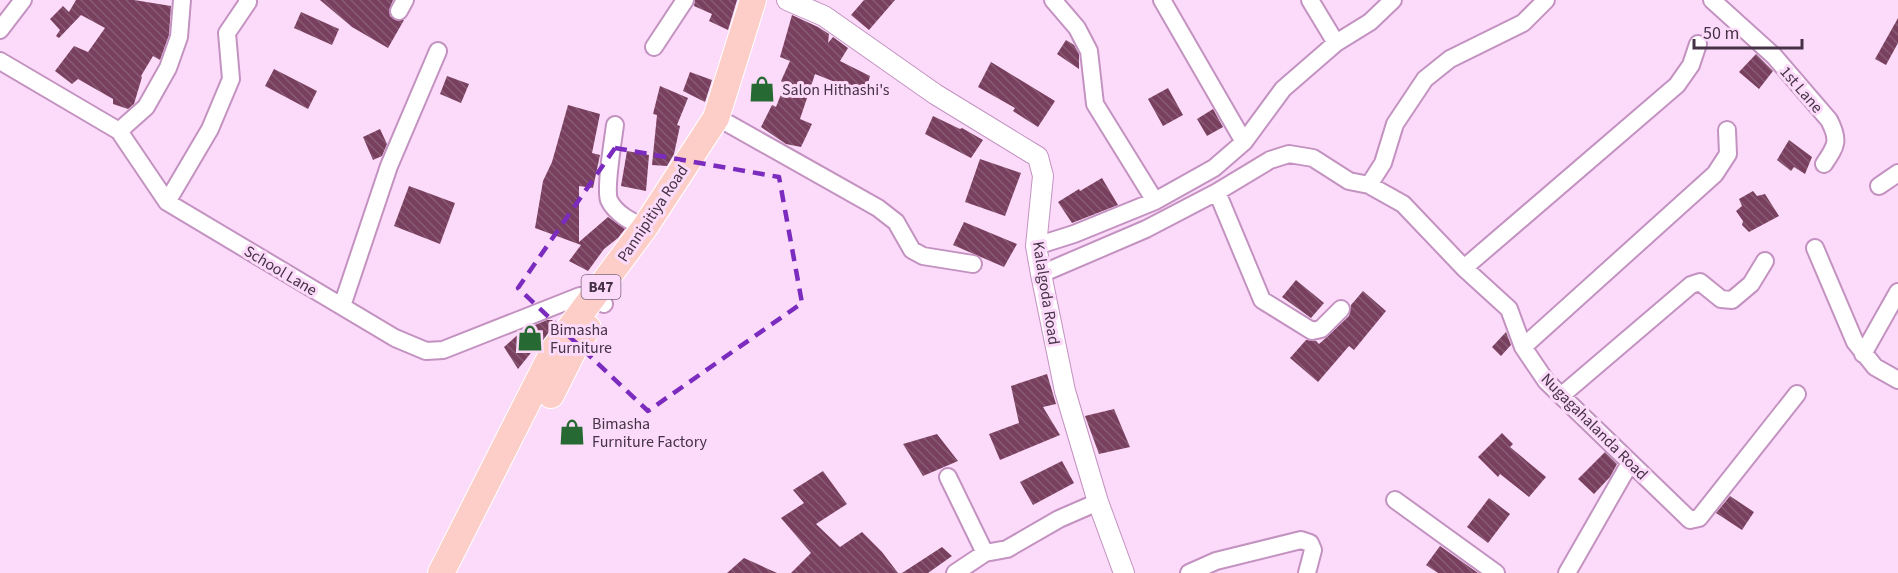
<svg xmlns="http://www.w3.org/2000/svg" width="1898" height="573" font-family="'Source Sans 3',sans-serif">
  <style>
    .building { fill: url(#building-back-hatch) }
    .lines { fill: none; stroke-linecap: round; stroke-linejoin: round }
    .minor-casing { stroke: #c392c1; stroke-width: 20 }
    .tertiary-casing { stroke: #c392c1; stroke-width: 22 }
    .primary-casing { stroke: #fff; stroke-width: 28 }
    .minor { stroke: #fff; stroke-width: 16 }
    .tertiary { stroke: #fff; stroke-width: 20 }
    .primary { stroke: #fdcec8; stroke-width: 26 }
    .marked { fill: none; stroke: #7b2cbf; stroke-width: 4.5; stroke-dasharray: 12 8; stroke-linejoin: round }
    .labels { text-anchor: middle; stroke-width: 6; stroke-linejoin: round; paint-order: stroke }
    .shield { fill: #fbdbf9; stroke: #7c657c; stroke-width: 1.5 }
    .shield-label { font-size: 15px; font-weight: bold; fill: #463246 }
    .poi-label { font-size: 16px; fill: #463246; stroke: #fbdbf9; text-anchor: start }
    .street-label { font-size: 16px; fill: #463246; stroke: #fbdbf9 }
  </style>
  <defs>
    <pattern id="building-back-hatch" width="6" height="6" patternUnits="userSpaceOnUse" patternTransform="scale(1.5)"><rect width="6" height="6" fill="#78405e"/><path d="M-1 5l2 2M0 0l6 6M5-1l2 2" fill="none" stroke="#885a73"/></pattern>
  </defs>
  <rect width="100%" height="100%" fill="#fbdbf9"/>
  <path class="building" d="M76 0H134L171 6 169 35 160 60 153 56 141 76 142 77 134 104 128 109 113 104V99L78 79 72 84 55 71 74 46 88 52 105 28 81 15 59 38 56 36 60 30 50 19 63 6 69 12Z
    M320 0H393L389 11 390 16 395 20H404L388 48 352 27Z
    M695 0H737L728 30 709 21 712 14 694 6Z
    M864 0H895L869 30 851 15Z
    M301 12 339 29 332 45 294 28Z
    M792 15 818 27 829 34 828 43 833 37 848 48 840 61 870 76 865 94 815 74 800 119 812 124 801 147 786 144 761 127 772 105 776 107 785 84 781 81 790 61 780 57Z
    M1898 18V43L1886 65 1875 59Z
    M1066 40 1074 45 1079 54V69L1057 54Z
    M1756 54 1773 71 1759 89 1739 72Z
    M991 62 1055 101 1038 127 1013 111 1015 108 978 87Z
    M274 69 317 91 308 109 265 86Z
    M690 72 712 80 705 102 683 91Z
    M447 76 469 84 461 103 440 94Z
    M660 86 688 98 677 125 680 126 674 154 667 166 652 165 657 115 653 114Z
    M1168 88 1183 115 1163 126 1148 99Z
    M568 105 600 114 592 153 600 155 593 188 579 186V242L608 217 625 229 618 238 604 249 588 271 569 261 581 245 535 228 543 181 552 162Z
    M1213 109 1223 127 1207 136 1197 119Z
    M933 116 960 129 962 128 983 140 971 158 925 134Z
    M380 129 387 144 382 156 373 160 363 137Z
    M1789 140 1812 157 1805 174 1794 167 1791 171 1777 160Z
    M627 151 649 155 646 191 621 186Z
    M980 159 1021 173 1005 216 965 202Z
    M1102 178 1118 205 1072 223 1058 202 1079 189 1080 191Z
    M409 186 455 203 440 244 394 226Z
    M1753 191 1757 196 1765 194 1779 216 1749 232 1742 225 1743 221 1736 211 1742 206 1739 199Z
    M964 222 1017 244 1004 267 953 245Z
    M1296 280 1324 303 1311 318 1282 297Z
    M1363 291 1386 311 1354 350 1349 346 1318 382 1290 358 1306 340 1316 341 1319 344 1328 336 1349 316 1351 305Z
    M547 320H552L555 323 540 345 538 344 518 369 504 347 523 330Z
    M1506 332 1511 345 1501 356 1492 347Z
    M1047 374 1056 404 1043 407 1060 435 1000 460 989 434 1019 423 1011 386Z
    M1114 409 1130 447 1099 454 1085 416Z
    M1502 433 1513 444 1510 447 1546 477 1529 497 1500 474 1498 477 1478 457Z
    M937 434 958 461 923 476 903 444Z
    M1605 452 1617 464 1610 477 1594 494 1578 479Z
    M1062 461 1074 483 1033 505 1020 482Z
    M823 471 847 504 816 524 840 547 862 532 882 552 898 573H791L811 553 781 518 804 503 793 490Z
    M1730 496 1754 512 1742 530 1716 513Z
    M1489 498 1510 514 1488 543 1467 527Z
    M1440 546 1478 573H1438L1426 565Z
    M942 547 952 556 928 573H902Z
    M744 558 777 573H727Z"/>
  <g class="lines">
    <g class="minor-casing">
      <path id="minor" d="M1053 0 1077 28 1089 51 1095 104 1155 201
        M1162 0 1244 142
        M1310 0 1336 43
        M1712 0 1774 56 1829 120C1840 141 1836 146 1824 164
        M399 11 405 0
        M0 30 23 0
        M654 47 685 0
        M0 61 119 131 167 202 395 338 426 351 443 350 580 296 593 298 604 304
        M729 124 878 208 896 222 912 250 923 256 973 264
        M615 125C613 140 605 189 609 200 615 213 632 223 645 227
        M119 131 146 107 168 68 179 37 182 0
        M1369 185 1403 204 1464 268 1509 309 1523 347 1546 381 1690 520 1699 518 1797 394
        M1879 186 1898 173
        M1217 192 1262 300 1312 331 1321 329 1341 309
        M167 202 210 129 231 79 227 33 248 2 247 0
        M1036 246 1074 234 1155 201 1214 168 1244 142 1283 89 1336 43 1370 22 1393 0
        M1815 248 1855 342 1875 367 1898 380
        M1464 268 1677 85 1691 65 1698 44
        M1041 274 1146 229 1217 192 1270 160 1289 154 1313 158 1349 181 1369 185 1383 163 1395 124 1425 79 1450 59 1523 23 1546 0
        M342 306 389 166 438 51
        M1523 347 1715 174 1728 154 1727 130
        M1863 354 1898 292
        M1562 395 1691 285 1700 282 1721 299 1732 300 1751 284 1765 261
        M948 477 985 553
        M1395 500 1496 573
        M955 573 985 553 1007 549 1059 519 1098 502
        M1189 573 1216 561 1301 540 1310 543 1313 550 1307 573
        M1567 573 1630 463"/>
    </g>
    <g class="tertiary-casing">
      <path id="tertiary" d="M787 0 824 16 935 94 1038 157 1043 176 1036 246 1041 274 1065 391 1098 502 1124 573"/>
    </g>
    <g class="primary-casing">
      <path id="primary" d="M551 395 576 345 588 328
        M441 573 555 348 645 227 716 118 753 0"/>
    </g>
    <use href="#minor" class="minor"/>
    <use href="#tertiary" class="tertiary"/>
    <use href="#primary" class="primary"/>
  </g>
  <path class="marked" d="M615 148 779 177 802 303 648 411 518 288Z"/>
  <defs>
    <g id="shop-bare" transform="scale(2.07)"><path d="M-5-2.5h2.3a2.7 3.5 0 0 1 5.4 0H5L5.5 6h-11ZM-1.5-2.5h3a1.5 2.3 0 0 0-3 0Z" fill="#266933" stroke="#fbdbf9" stroke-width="2.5" paint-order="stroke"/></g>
  </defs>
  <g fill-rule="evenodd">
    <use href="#shop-bare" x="762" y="89"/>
    <use href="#shop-bare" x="530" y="338"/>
    <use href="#shop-bare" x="572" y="432"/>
  </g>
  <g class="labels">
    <rect class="shield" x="581.5" y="275" width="39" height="24" rx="4.5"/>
    <g class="shield-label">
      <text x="601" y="292">B47</text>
    </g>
    <g class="poi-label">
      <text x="782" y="95">Salon Hithashi's</text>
      <text x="550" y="335">Bimasha<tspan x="550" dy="18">Furniture</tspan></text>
      <text x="592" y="429">Bimasha<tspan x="592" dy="18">Furniture Factory</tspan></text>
    </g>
    <g class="street-label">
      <text transform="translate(1802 89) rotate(49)" y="6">1st Lane</text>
      <text transform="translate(652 213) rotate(-56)" y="6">Pannipitiya Road</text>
      <text transform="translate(281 270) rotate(31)" y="6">School Lane</text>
      <text transform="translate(1047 293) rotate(81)" y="6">Kalalgoda Road</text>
      <text transform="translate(1595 426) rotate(45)" y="6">Nugagahalanda Road</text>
    </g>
  </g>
  <path d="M1694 39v9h108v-9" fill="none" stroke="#463246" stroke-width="3"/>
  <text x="1703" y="39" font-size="18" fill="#463246" stroke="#fbdbf9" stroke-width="4.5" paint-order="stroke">50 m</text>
</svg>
